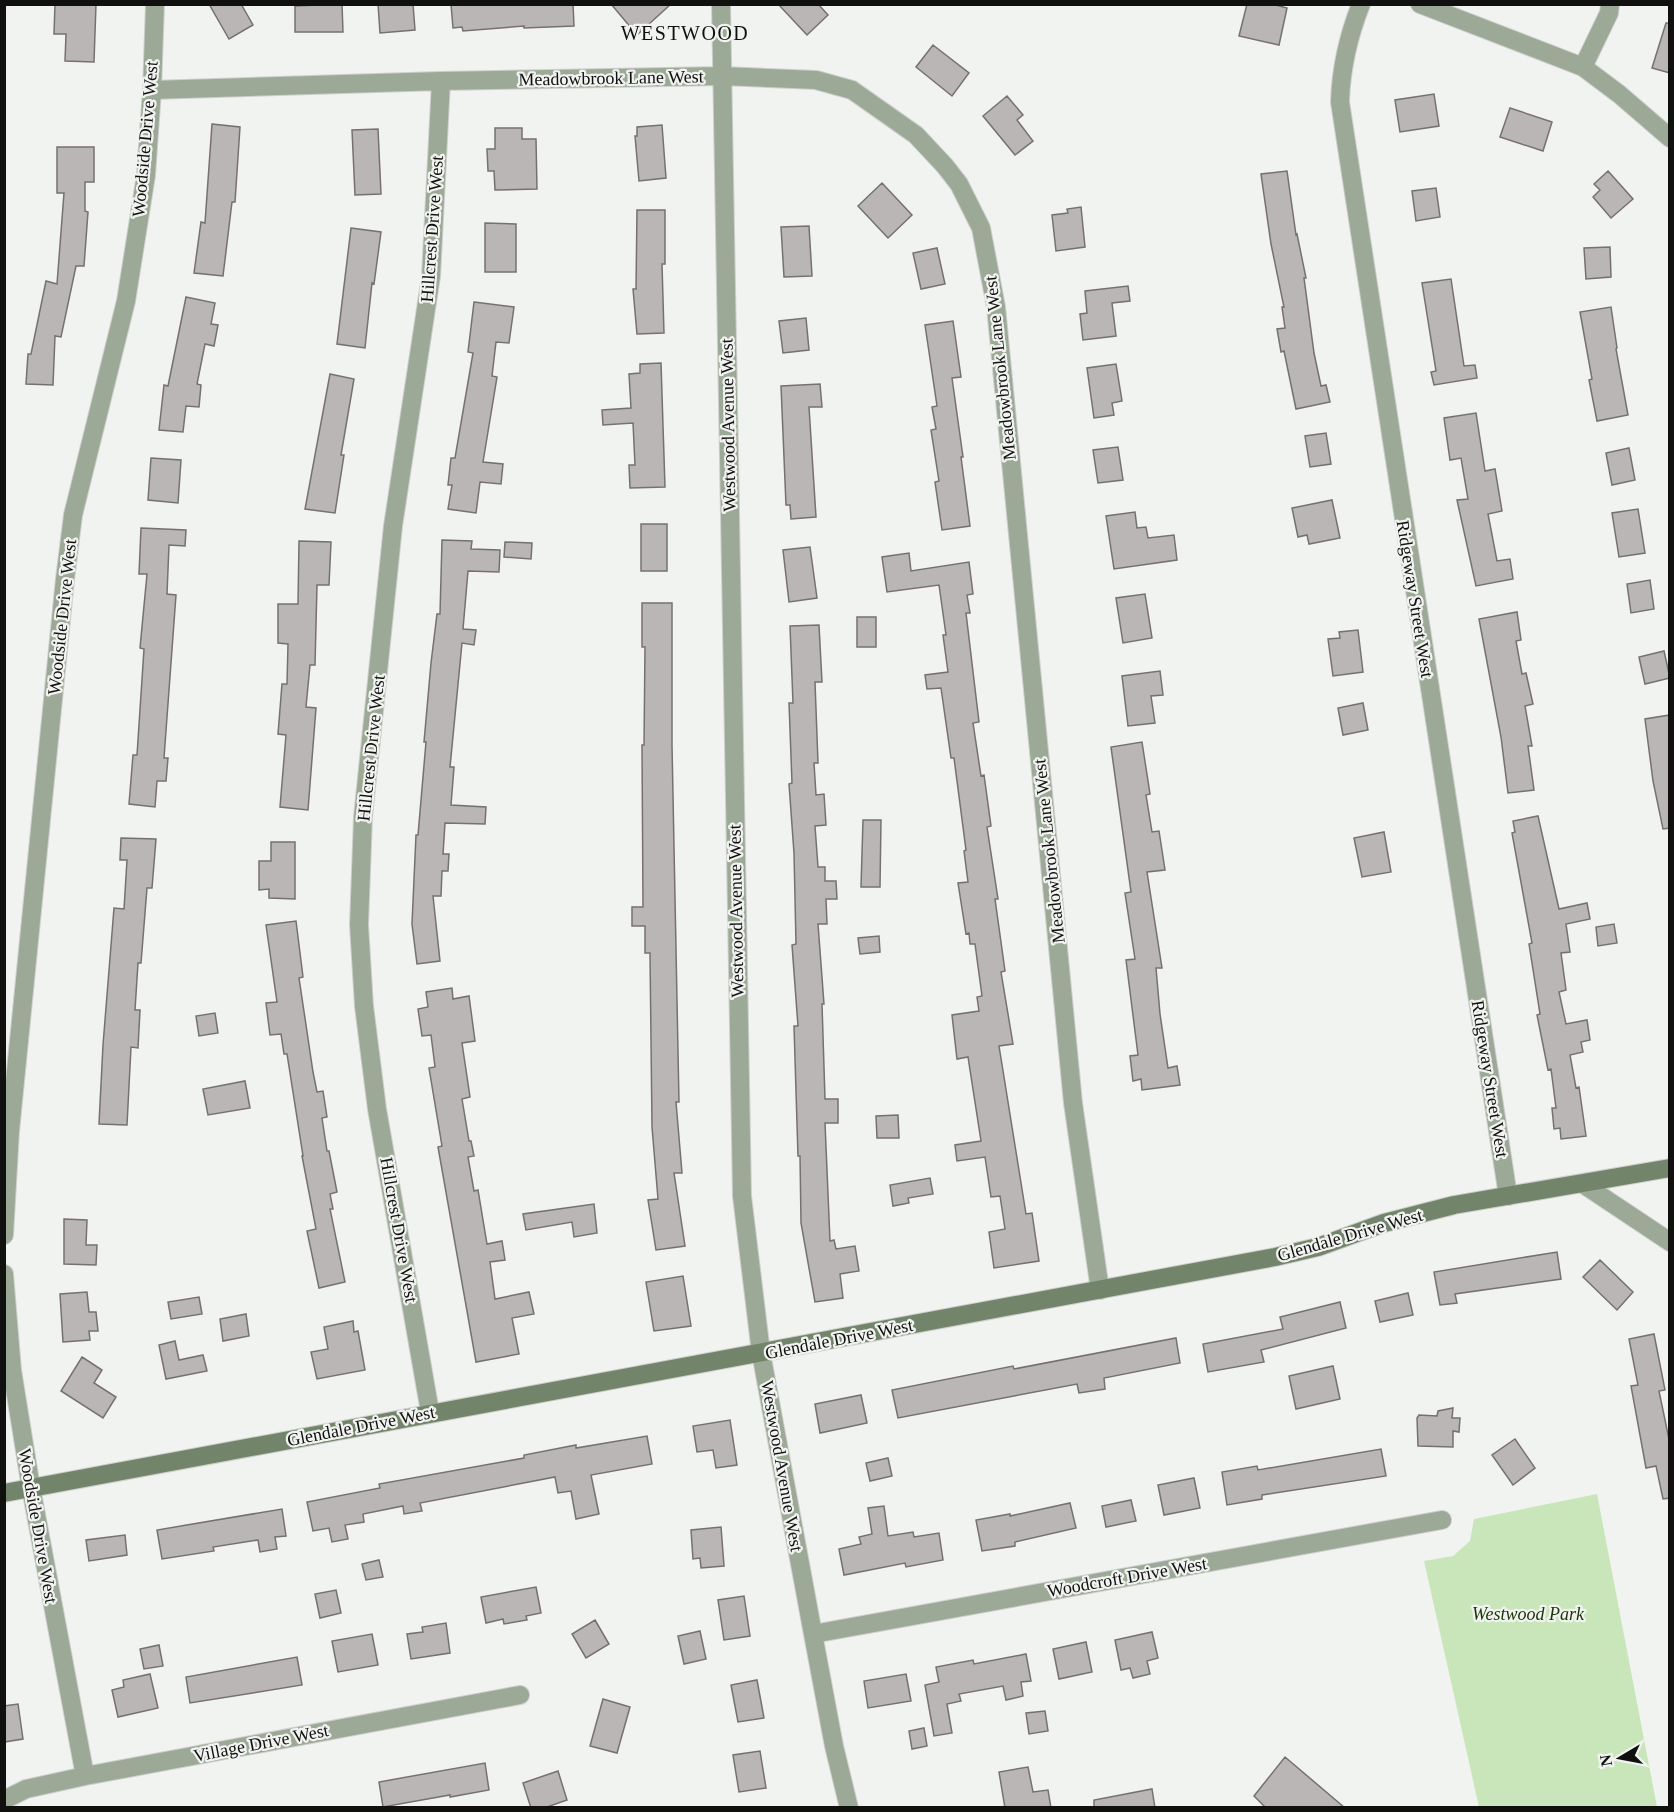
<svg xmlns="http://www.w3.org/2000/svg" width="1674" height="1812" font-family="'Times New Roman',serif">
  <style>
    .green { fill: #c8e6ba }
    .building { fill: #bab6b6; stroke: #757172; stroke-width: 1.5 }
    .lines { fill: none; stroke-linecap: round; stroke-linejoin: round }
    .street-casing { stroke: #cdcfcc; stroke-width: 20 }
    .secondary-casing { stroke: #cdcfcc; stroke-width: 20 }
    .street { stroke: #9ca996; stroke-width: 18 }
    .secondary { stroke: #72856a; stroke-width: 18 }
    .labels { text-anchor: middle; stroke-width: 4.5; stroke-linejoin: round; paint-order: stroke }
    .street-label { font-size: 18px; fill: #10100f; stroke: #f1f3f0 }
    .park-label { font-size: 18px; font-style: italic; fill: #193507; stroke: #f1f3f0 }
    .neighbourhood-label { font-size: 20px; letter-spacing: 1.5px; fill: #10100f; stroke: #f1f3f0 }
  </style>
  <rect width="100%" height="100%" fill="#f1f3f0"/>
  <path class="green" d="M1597 1494 1657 1807H1479L1424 1561 1453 1556 1470 1541 1474 1519Z"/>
  <path class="building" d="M55 4H96L94 62 65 61 66 34H54Z
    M209 4H241L253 25 229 39Z
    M342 4 343 32H295V6Z
    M378 4H413L415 30 380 33Z
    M451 4H573L574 26 524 28V26L463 31 462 27 453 28Z
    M611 4H671L637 35Z
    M778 4H818L828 15 807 35Z
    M1247 4H1272L1287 8 1279 45 1239 36Z
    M1666 23H1670V73L1652 68Z
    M933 45 969 73 952 96 916 67Z
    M1434 94 1439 126 1400 132 1395 100Z
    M1007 96 1023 115 1017 120 1033 141 1015 155 983 116Z
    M1510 108 1552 122 1543 151 1500 137Z
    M212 124 240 127 235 202H232L223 276 194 273 201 222 205 223Z
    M662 125 666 178 639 181 635 136H637V127Z
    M495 128H522V139H536L537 189 495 190 494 171H488L487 149H495Z
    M378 129 381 194 355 195 352 130Z
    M57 147H94V182H85V211L88 212 84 266H76L61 337 55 336 53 385 26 384 28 354H31L46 281 57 284 64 193H57Z
    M1287 171 1296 235 1297 234 1306 278H1304L1314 353 1321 386 1326 385 1330 402 1296 409 1284 351 1281 352 1277 329 1285 328 1282 307H1284L1271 244 1261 174Z
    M1608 171 1633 199 1611 218 1593 197 1600 190 1594 184Z
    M882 183 912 215 888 238 858 206Z
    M1436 188 1440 217 1416 221 1412 191Z
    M1081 207 1085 247 1056 251 1052 215 1068 213 1067 209Z
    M637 210H665V264H662L664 333 637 334 633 289H636Z
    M485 223 516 224V272H485Z
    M809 226 812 276 784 277 781 227Z
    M351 228 381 232 374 284 372 283 365 348 337 344Z
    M1610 247 1611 277 1586 279 1584 248Z
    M937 248 945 284 921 289 913 253Z
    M1451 279 1464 366 1475 365 1477 378 1434 385 1431 372 1436 371 1422 283Z
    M1128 286 1130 301 1112 303 1116 336 1083 340 1080 314 1087 313 1085 291Z
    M186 297 215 303 211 324 218 325 214 346 205 344 197 384 201 385 199 407 186 406 183 432 159 430 164 385 168 386Z
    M474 302 514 307 509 343 496 342 492 376 497 377 483 462 503 464 501 484 480 482 476 513 448 509 452 485H448L451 458H455L473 353 468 352Z
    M1611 307 1617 348 1616 349 1628 415 1597 421 1589 380 1592 379 1580 312Z
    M806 318 809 350 783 353 779 321Z
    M953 321 961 377 952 378 963 457H961L970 526 942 530 935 482 939 481 931 430 936 429 932 407 937 406 925 325Z
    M661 363 665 487 630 488 629 465H635L633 423 603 425 602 410 631 408 629 374 640 373V364Z
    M1116 364 1122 401 1112 403 1114 415 1094 418 1087 368Z
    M330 374 354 379 341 455H344L335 513 305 509Z
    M820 384 822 407H809L816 517 791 519 790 505H786L781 386Z
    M1476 413 1485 471 1495 469 1502 511 1488 514 1497 561 1510 559 1513 579 1476 586 1457 500 1468 499 1461 458 1450 460 1444 418Z
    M1326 433 1331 464 1310 467 1305 436Z
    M1118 447 1123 480 1098 483 1093 450Z
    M1629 448 1635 480 1612 485 1606 453Z
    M151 458 181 460 178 503 148 500Z
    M1332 500 1340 538 1309 544 1307 535 1298 537 1292 508Z
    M1638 509 1645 553 1619 557 1612 513Z
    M1135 512 1137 528 1146 527 1148 538 1174 535 1177 560 1114 569 1106 516Z
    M641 524H667V571H641Z
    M141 528 186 530 185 546 169 545 167 594 176 595 164 758H168L166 781H157L155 807 129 804 133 755H137L144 649 140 648 147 574H139Z
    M442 540 472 541 471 549 500 550 499 572 468 571 463 629 476 630 474 645 462 643 450 767H454L451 805 486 807 485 824 445 823 443 854H449L448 871H442L441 896H433L440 961 417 964 412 924 416 835H418L426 742H424L431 663 437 614H440Z
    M299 541 331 542 329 585H317L315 665H310L306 707 316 708 308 810 280 807 286 735 278 734 282 684H287L288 644 278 643V604H298Z
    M505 542 532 543 531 559 504 557Z
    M810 547 817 598 789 602 783 550Z
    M909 553 911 571 969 562 973 594 967 595 970 613H966L979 722 973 723 981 776 984 775 991 826 987 827 998 899H995L1005 971 1001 972 1013 1044 999 1046 1026 1214 1032 1213 1039 1261 994 1268 989 1232 1005 1229 1000 1196 991 1197 985 1157 957 1161 955 1145 981 1141 968 1057 957 1059 952 1015 979 1011 977 997 982 996 975 944H970L969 933 966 934 958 883 968 882 964 851 966 850 954 758H951L941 688 927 689 925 675 948 672 943 635H946L939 585 887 592 882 557Z
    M1650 580 1654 609 1631 613 1627 584Z
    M1145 594 1152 638 1123 643 1116 598Z
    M642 603H672V745L679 1102H676L682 1173H674L685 1246 656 1250 648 1200 658 1199 652 1127 650 953H645V926H632V907H643L642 745H644L645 647H642Z
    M1517 612 1521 640 1516 641 1522 674 1526 673 1533 704 1525 706 1532 746H1528L1534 790 1508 793 1501 737 1479 619Z
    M857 617H876V647H857Z
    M819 625 822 682H815L818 763H814L816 795 824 794 826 825 815 826 818 867H825V881H836L837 899H826L827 924H818L824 1004H822L825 1099H838V1123H825L830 1241 834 1240 836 1249 855 1246 859 1271 840 1274 843 1298 815 1302 801 1223 800 1156H798L794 1026H798L792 945 796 944 794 853 789 784 792 783 789 703H793L790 626Z
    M1358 630 1363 672 1333 676 1328 639 1340 638 1339 632Z
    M1664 651 1670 678 1645 684 1639 657Z
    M1160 671 1163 695 1151 696 1155 723 1128 726 1122 676Z
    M1363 703 1368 730 1343 735 1338 708Z
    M1670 715V828L1663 829 1653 781 1645 719Z
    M1142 742 1150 794 1146 795 1152 832 1159 831 1165 870 1147 872 1162 968H1156L1160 1014 1168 1068 1177 1066 1180 1085 1142 1090 1141 1079 1133 1081 1130 1056 1138 1055 1126 960 1135 959 1125 893 1131 892 1111 747Z
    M1538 816 1559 909 1587 903 1590 919 1566 924 1570 952 1561 953 1566 990 1559 992 1566 1024 1587 1020 1590 1040 1581 1042 1583 1052 1570 1055 1576 1088 1579 1087 1586 1136 1561 1139 1560 1128 1554 1129 1552 1108H1556L1551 1069 1548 1070 1537 1015 1540 1014 1529 944 1532 943 1512 833 1515 832 1513 821Z
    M863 820H881L880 887H861Z
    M1384 832 1391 872 1362 877 1354 838Z
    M121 838 156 839 152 888H147L141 963H138L135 1010H140L138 1048 131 1047 127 1125 99 1124 103 1045 114 908 124 909 127 860H120Z
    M271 842H295V899L269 898V889L259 890V861H271Z
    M296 921 303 977 299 978 313 1072 317 1092 323 1091 327 1117 322 1118 327 1151H329L337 1192 330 1194 333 1209H330L345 1282 319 1288 307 1231 316 1229 302 1156H303L287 1054H284L281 1034 270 1035 266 1003 277 1002 266 925Z
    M1614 924 1617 943 1598 946 1596 927Z
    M879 936 880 952 860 954 858 938Z
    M452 988 453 999 469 996 475 1041 462 1043 470 1097 462 1099 469 1141H471L474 1156 468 1157 474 1191 478 1190 487 1244 502 1241 505 1260 490 1262 495 1299 529 1292 534 1314 512 1318 519 1354 476 1362 438 1147 442 1146 429 1068 435 1067 431 1035 422 1036 418 1009 428 1007 426 992Z
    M215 1013 218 1033 199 1036 196 1016Z
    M245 1081 250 1108 208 1115 203 1089Z
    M898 1115 899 1138H877L876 1116Z
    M930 1178 933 1194 908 1198 909 1203 893 1206 890 1185Z
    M594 1204 597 1233 574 1237 572 1222 526 1230 523 1214Z
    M64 1219 87 1220 86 1245H97L96 1265 64 1264Z
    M1557 1252 1561 1279 1455 1294 1457 1303 1440 1305 1434 1272Z
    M1600 1260 1633 1292 1617 1310 1583 1277Z
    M683 1276 691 1326 654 1331 646 1282Z
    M87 1292 89 1312H96L98 1331H89L90 1340 63 1342 60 1294Z
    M1408 1293 1413 1315 1380 1322 1375 1301Z
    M199 1297 202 1314 171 1319 168 1302Z
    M1340 1302 1346 1328 1261 1350 1264 1362 1208 1372 1203 1344 1283 1329 1280 1317Z
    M246 1314 249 1336 223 1341 220 1319Z
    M353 1321 354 1332 358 1331 365 1370 317 1379 311 1352 328 1349 324 1327Z
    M1654 1334 1665 1390 1659 1391 1670 1444V1498L1663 1499 1656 1466 1646 1468 1631 1386 1638 1385 1629 1339Z
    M1176 1338 1180 1363 1104 1378 1105 1389 1079 1393 1077 1384 898 1418 892 1390 1013 1366 1014 1369Z
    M175 1341 179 1360 203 1355 207 1371 166 1379 159 1345Z
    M82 1357 102 1370 94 1383 116 1397 103 1418 61 1391Z
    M1333 1366 1340 1399 1296 1409 1289 1376Z
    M861 1395 867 1423 820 1433 815 1404Z
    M1453 1408 1452 1418H1460L1459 1432 1453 1431V1447L1418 1446 1417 1418 1419 1415 1437 1416 1438 1411Z
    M730 1420 737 1465 716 1468 713 1450 697 1452 693 1426Z
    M647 1436 652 1464 591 1475 599 1514 576 1519 571 1491 558 1493 555 1477 420 1503 422 1511 404 1514 403 1506 363 1514 364 1522 345 1525 348 1539 332 1542 329 1528 313 1531 307 1502 380 1488 379 1484 524 1458V1455L576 1445V1448Z
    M1515 1439 1535 1468 1513 1485 1492 1455Z
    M1381 1449 1386 1476 1262 1495V1499L1227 1505 1222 1472 1257 1466 1258 1470Z
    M888 1458 892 1476 870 1481 866 1463Z
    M1194 1478 1200 1508 1164 1515 1158 1485Z
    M1131 1500 1136 1521 1106 1527 1102 1506Z
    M1070 1503 1076 1528 1015 1542V1546L982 1551 976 1520 1010 1514V1516Z
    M884 1506 888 1536 913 1532 914 1537 939 1533 943 1560 906 1567 905 1563 844 1575 839 1549 861 1544 859 1537 872 1534 868 1508Z
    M282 1509 286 1536 275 1537 277 1549 260 1552 258 1540 213 1547 214 1551 162 1559 157 1530Z
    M721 1527 724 1566 701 1568 700 1558 693 1559 691 1530Z
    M125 1535 127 1555 89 1561 86 1540Z
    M379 1560 383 1577 366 1580 362 1564Z
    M536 1587 541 1613 526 1616 527 1620 504 1624 503 1619 486 1623 481 1597Z
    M336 1590 341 1613 320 1618 315 1594Z
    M744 1596 750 1636 724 1640 718 1600Z
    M595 1620 609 1644 586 1658 572 1634Z
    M446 1623 450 1653 411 1659 407 1634 423 1632 422 1627Z
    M700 1631 706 1659 684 1664 678 1636Z
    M1152 1632 1158 1658 1147 1661 1150 1674 1133 1678 1130 1668 1121 1670 1115 1640Z
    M372 1634 378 1665 338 1672 332 1641Z
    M1086 1642 1092 1672 1059 1679 1053 1649Z
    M159 1645 163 1666 144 1669 140 1649Z
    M1026 1654 1031 1681 1021 1682 1023 1696 1006 1700 1003 1686 959 1694 961 1701 947 1704 952 1733 934 1736 925 1685 939 1682 936 1667 973 1660 974 1664Z
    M297 1657 302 1685 190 1703 186 1677Z
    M150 1674 158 1708 118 1717 112 1690 124 1687 123 1680Z
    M906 1674 911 1701 868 1708 864 1681Z
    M757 1680 764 1718 738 1722 731 1685Z
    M603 1699 630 1707 617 1753 590 1746Z
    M18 1704 23 1739 4 1742V1706Z
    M1045 1711 1048 1731 1029 1734 1026 1713Z
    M924 1728 927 1746 912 1749 909 1731Z
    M760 1751 766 1788 739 1792 733 1755Z
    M1285 1757 1345 1808H1266L1254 1796Z
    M485 1763 489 1790 450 1797V1795L383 1807 379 1782Z
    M1028 1767 1033 1792 1048 1790 1051 1808H1005L999 1772Z
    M558 1771 567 1800 544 1808H531L523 1783Z
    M1152 1789 1155 1808H1094V1800Z"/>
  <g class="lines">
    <g class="street-casing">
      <path id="street" d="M721 4 742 1196 761 1353 813 1634 834 1746 849 1808
        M1361 4C1348 37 1341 67 1340 102L1508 1196
        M1420 4 1583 67 1619 94 1670 138
        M1583 67 1609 13 1610 4
        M152 90 441 81 722 76 816 80 852 90 916 135 945 166 959 184 981 228 996 307 1073 1103 1100 1290
        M1583 1184 1670 1242
        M4 1235 10 1131 65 579 73 515 126 301 146 175 152 90 155 4
        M4 1274 12 1370 31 1488 85 1776
        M430 1412 377 1109 364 1006 359 925 363 817 393 526 431 276 441 81
        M813 1634 1442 1520
        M4 1800 26 1789 85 1776 520 1695"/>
    </g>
    <g class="secondary-casing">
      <path id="secondary" d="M4 1493 1275 1257 1318 1247 1384 1223 1454 1205 1670 1168"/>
    </g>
    <use href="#street" class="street"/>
    <use href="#secondary" class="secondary"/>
  </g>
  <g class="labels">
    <g class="street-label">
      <text transform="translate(611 78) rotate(-1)" y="6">Meadowbrook Lane West</text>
      <text transform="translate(145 139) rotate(-85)" y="6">Woodside Drive West</text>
      <text transform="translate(432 229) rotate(-86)" y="6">Hillcrest Drive West</text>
      <text transform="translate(1000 368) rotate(-96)" y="6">Meadowbrook Lane West</text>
      <text transform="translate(728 425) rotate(-91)" y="6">Westwood Avenue West</text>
      <text transform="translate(1415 599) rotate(81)" y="6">Ridgeway Street West</text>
      <text transform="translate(62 617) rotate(-84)" y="6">Woodside Drive West</text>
      <text transform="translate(371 748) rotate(-84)" y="6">Hillcrest Drive West</text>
      <text transform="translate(1049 851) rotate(-96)" y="6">Meadowbrook Lane West</text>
      <text transform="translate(736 911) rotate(-91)" y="6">Westwood Avenue West</text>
      <text transform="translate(1490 1079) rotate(81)" y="6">Ridgeway Street West</text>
      <text transform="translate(399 1230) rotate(80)" y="6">Hillcrest Drive West</text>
      <text transform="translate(1350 1235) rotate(-16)" y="6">Glendale Drive West</text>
      <text transform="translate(839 1339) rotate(-11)" y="6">Glendale Drive West</text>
      <text transform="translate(361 1426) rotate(-11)" y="6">Glendale Drive West</text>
      <text transform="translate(782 1466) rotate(80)" y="6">Westwood Avenue West</text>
      <text transform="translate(38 1526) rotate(80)" y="6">Woodside Drive West</text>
      <text transform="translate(1127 1577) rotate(-10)" y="6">Woodcroft Drive West</text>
      <text transform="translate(261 1743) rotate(-11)" y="6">Village Drive West</text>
    </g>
    <g class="park-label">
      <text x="1528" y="1620">Westwood Park</text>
    </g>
    <g class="neighbourhood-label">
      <text x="685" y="40">WESTWOOD</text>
    </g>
  </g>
  <rect width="1674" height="1812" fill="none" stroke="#10100f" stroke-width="12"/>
  <g transform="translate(1620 1758) rotate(260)" stroke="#f1f3f0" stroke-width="4.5" paint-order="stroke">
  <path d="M0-4.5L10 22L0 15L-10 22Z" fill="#10100f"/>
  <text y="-9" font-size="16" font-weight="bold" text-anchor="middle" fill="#10100f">N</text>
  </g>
</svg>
